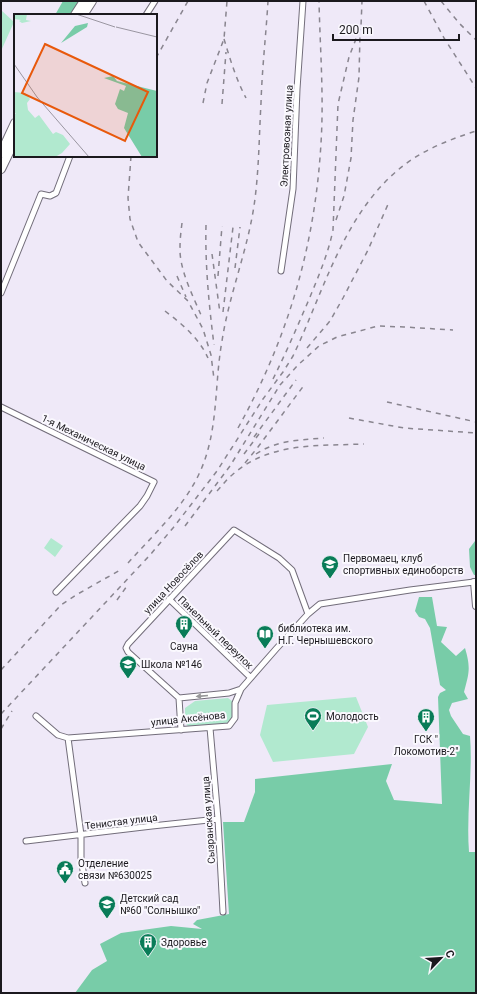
<svg xmlns="http://www.w3.org/2000/svg" width="477" height="994" font-family="Roboto,sans-serif">
  <style>
    .green { fill: #b1e9cf }
    .forest { fill: #78cca8 }
    .lines { fill: none; stroke-linecap: round; stroke-linejoin: round }
    .minor-casing { stroke: #726d7a; stroke-width: 7 }
    .tertiary-casing { stroke: #726d7a; stroke-width: 8 }
    .trunk-casing { stroke: #726d7a; stroke-width: 10 }
    .minor { stroke: #fff; stroke-width: 5 }
    .tertiary { stroke: #fff; stroke-width: 6 }
    .trunk { stroke: #fff; stroke-width: 8 }
    .rail { stroke: #89858f; stroke-width: 1.5; stroke-dasharray: 5 5; stroke-linecap: butt }
    .oneway { fill: #98989a }
    .labels { text-anchor: middle; stroke-width: 4; stroke-linejoin: round; paint-order: stroke }
    .street-label { font-size: 10px; fill: #1b191e; stroke: #faf8fe }
    .poi-label { font-size: 10px; fill: #1b191e; stroke: #faf8fe; text-anchor: start }
    .inset-road { fill: none; stroke: #9a96a1; stroke-width: 1 }
    .view { fill: #e8590c; fill-opacity: 0.15; stroke: #e8590c; stroke-width: 2 }
    .inset-edge { fill: none; stroke: #1b191e; stroke-width: 2 }
  </style>
  <rect width="100%" height="100%" fill="#efe9f8"/>
  <path class="green" d="M1 10 14 22 1 51Z
    M51 538 63 546 55 557 44 548Z
    M356 697 368 727 354 754 273 762 260 735 267 705Z
    M228 698 232 701C232 710 235 719 227 723L189 727 185 723V708L195 701Z"/>
  <path class="forest" d="M63 1H80L71 15H55Z
    M475 541 476 575H474L470 567 469 549Z
    M419 597H432L437 626 447 627 441 642 456 656 465 648C471 668 469 673 464 692L468 699 452 703 449 710 451 716 463 734 470 736C473 774 466 813 469 852H476V993H75L92 970 107 961 100 944 121 933 171 926 202 929 193 924 197 920 229 914 223 822H244L255 792V779L392 764 386 781 394 800 442 804 438 697 440 693 446 690 440 685 430 628 425 619 419 617 415 611Z"/>
  <g class="lines">
    <g class="minor-casing">
      <path id="minor" d="M146 15 155 1
        M281 271 293 189 297 89 303 1
        M1 293 41 194 50 196 56 193 70 156
        M1 407 154 482 147 496 140 506 56 592
        M169 599 250 677
        M179 698 128 652 126 648 128 644 234 530 279 558 292 570 308 614
        M36 716 58 735 68 738 229 726 235 718V703L241 689 276 649 308 614 320 604 410 590 474 582
        M210 728 218 819 223 912
        M181 730 179 698 229 693 241 689
        M68 738 81 835V858L85 883
        M26 841 152 826 218 819"/>
    </g>
    <g class="tertiary-casing">
      <path id="tertiary" d="M476 582H474L476 606"/>
    </g>
    <g class="trunk-casing">
      <path id="trunk" d="M75 15 84 1
        M83 15 92 1
        M1 153 15 123
        M1 169 15 140"/>
    </g>
    <use href="#minor" class="minor"/>
    <use href="#tertiary" class="tertiary"/>
    <use href="#trunk" class="trunk"/>
    <path class="rail" d="M424 1 444 38 476 88
      M441 1 459 23 476 40
      M224 39C230 59 236 79 246 98
      M156 58 188 1
      M203 103 207 83 224 39 227 1
      M222 104 226 52
      M131 156 128 198 130 219 138 242 167 281 188 301 203 329 211 355 214 379
      M336 220 344 196 351 158 353 120 359 77 360 34
      M182 223C181 231 180 239 180 247 179 269 193 296 201 315
      M206 225C205 265 209 305 214 345
      M212 254 220 313
      M235 268 240 227
      M177 276 186 297
      M218 276 222 226
      M165 311C182 324 199 338 208 358
      M223 312 233 227
      M307 348 330 321 343 298 368 250 389 202
      M273 379C286 353 298 325 310 297 319 275 328 254 333 230L338 104 349 57 361 26 362 1
      M387 402 476 422
      M349 418 404 428 476 433
      M238 428C288 338 315 246 321 143 324 96 320 48 319 1
      M254 437 296 380
      M244 454 259 434
      M256 454C277 440 300 440 324 438
      M245 463 258 447 305 384
      M217 491C222 486 226 480 232 475 269 442 317 446 364 444
      M185 526 230 466 280 385 298 365 319 346 337 337 378 326 404 327 453 330
      M128 563C153 535 183 508 199 474 219 432 214 385 222 341 229 295 247 252 254 206 259 172 259 137 261 103 262 69 266 35 268 1
      M117 600 127 586
      M1 670 61 605 76 595 122 569
      M1 714 150 555 173 528 217 471 263 399 283 372 293 356C323 293 343 216 398 170 420 151 448 140 476 131
      M1 729 12 711"/>
  </g>
  <defs><path id="oneway-solid" d="M-6-.8H1V-3.2L6.5 0L1 3.2V.8H-6Z"/></defs>
  <use class="oneway" href="#oneway-solid" transform="translate(202 696) rotate(175)"/>
  <defs>
    <g id="school-pin" transform="scale(0.9)"><path d="M0 17L-7.5 6A9.5 9.5 0 1 1 7.5 6Z" fill="#097c58" stroke="#faf8fe"/><path d="M0-5L7-2L0 1L-7-2ZM-4 1L0 2.5L4 1V4Q0 6-4 4Z" fill="#fff"/></g>
    <g id="building-pin" transform="scale(0.9)"><path d="M0 17L-7.5 6A9.5 9.5 0 1 1 7.5 6Z" fill="#097c58" stroke="#faf8fe"/><path d="M-4-6H4V6H1V3H-1V6H-4ZM-2.5-4.3h1.7v1.8h-1.7ZM.8-4.3h1.7v1.8H.8ZM-2.5-1h1.7V.8h-1.7ZM.8-1h1.7V.8H.8Z" fill="#fff"/></g>
    <g id="library-pin" transform="scale(0.9)"><path d="M0 17L-7.5 6A9.5 9.5 0 1 1 7.5 6Z" fill="#097c58" stroke="#faf8fe"/><path d="M-6-4Q-3-5.5-.7-3.5V5Q-3 3-6 4ZM6-4Q3-5.5 .7-3.5V5Q3 3 6 4Z" fill="#fff"/></g>
    <g id="stadium-pin" transform="scale(0.9)"><path d="M0 17L-7.5 6A9.5 9.5 0 1 1 7.5 6Z" fill="#097c58" stroke="#faf8fe"/><path d="M0-5a6.5 5 0 1 0 0 10a6.5 5 0 1 0 0-10ZM-3.5-1.8h7v3.6h-7Z" fill="#fff"/></g>
    <g id="civic-pin" transform="scale(0.9)"><path d="M0 17L-7.5 6A9.5 9.5 0 1 1 7.5 6Z" fill="#097c58" stroke="#faf8fe"/><path d="M-.6-6.5H3V-4.5H.6V-3L4-1V1h2V6H-6V1h2V-1L-.6-3ZM-1.2 2.5V6h2.4V2.5Z" fill="#fff"/></g>
  </defs>
  <g fill-rule="evenodd">
    <use href="#school-pin" x="330" y="564"/>
    <use href="#building-pin" x="184" y="624"/>
    <use href="#library-pin" x="265" y="634"/>
    <use href="#school-pin" x="128" y="664"/>
    <use href="#stadium-pin" x="313" y="716"/>
    <use href="#building-pin" x="426" y="717"/>
    <use href="#civic-pin" x="65" y="869"/>
    <use href="#school-pin" x="107" y="904"/>
    <use href="#building-pin" x="148" y="942"/>
  </g>
  <g class="labels">
    <g class="street-label">
      <text transform="translate(286 136) rotate(-87)" y="4">Электровозная улица</text>
      <text transform="translate(94 442) rotate(26)" y="4">1-я Механическая улица</text>
      <text transform="translate(173 582) rotate(-47)" y="4">улица Новосёлов</text>
      <text transform="translate(216 632) rotate(44)" y="4">Панельный переулок</text>
      <text transform="translate(188 718) rotate(-6)" y="4">улица Аксёнова</text>
      <text transform="translate(208 820) rotate(-94)" y="4">Сызранская улица</text>
      <text transform="translate(121 821) rotate(-7)" y="4">Тенистая улица</text>
    </g>
    <g class="poi-label">
      <text x="343" y="562">Первомаец, клуб<tspan x="343" dy="12">спортивных единоборств</tspan></text>
      <text x="278" y="632">библиотека им.<tspan x="278" dy="12">Н.Г. Чернышевского</tspan></text>
      <text x="184" y="650" text-anchor="middle">Сауна</text>
      <text x="141" y="668">Школа №146</text>
      <text x="326" y="720">Молодость</text>
      <text x="426" y="743" text-anchor="middle">ГСК "<tspan x="426" dy="12">Локомотив-2"</tspan></text>
      <text x="78" y="867">Отделение<tspan x="78" dy="12">связи №630025</tspan></text>
      <text x="120" y="902">Детский сад<tspan x="120" dy="12">№60 "Солнышко"</tspan></text>
      <text x="161" y="946">Здоровье</text>
    </g>
  </g>
  <g transform="translate(14 14)">
    <rect width="143" height="143" fill="#efe9f8"/>
    <path d="M0 0H13L12 6 17 7 8 9 5 7 7 6 0 5ZM0 78 11 79 16 85 13 89 14 96 21 104 25 101 39 120 42 118 49 121 56 130 48 139 41 143H0V101L2 99H0Z" fill="#b1e9cf"/>
    <path d="M74 9 73 13 47 29 61 12ZM99 62 103 67 143 77V143H128L110 114 114 99 104 95 101 90 106 75 110 77 112 72 90 64Z" fill="#78cca8"/>
    <path class="inset-road" d="M62 0 101 13M102 13 143 23M0 50 23 83 75 143"/>
    <path class="view" d="M31 30 134 78 111 127 8 79Z"/>
    <rect width="143" height="143" class="inset-edge"/>
  </g>
  <rect width="477" height="994" fill="none" stroke="#1b191e" stroke-width="4"/>
  <g transform="translate(441 958) rotate(65)" stroke="#faf8fe" stroke-width="3" paint-order="stroke">
  <path d="M0-3L7 15L0 10L-7 15Z" fill="#1b191e"/>
  <text y="-6" font-size="11" font-weight="bold" text-anchor="middle" fill="#1b191e">С</text>
  </g>
  <path d="M333 34v6h126v-6" fill="none" stroke="#1b191e" stroke-width="2"/>
  <text x="339" y="34" font-size="12" fill="#1b191e" stroke="#faf8fe" stroke-width="3" paint-order="stroke">200 m</text>
</svg>
